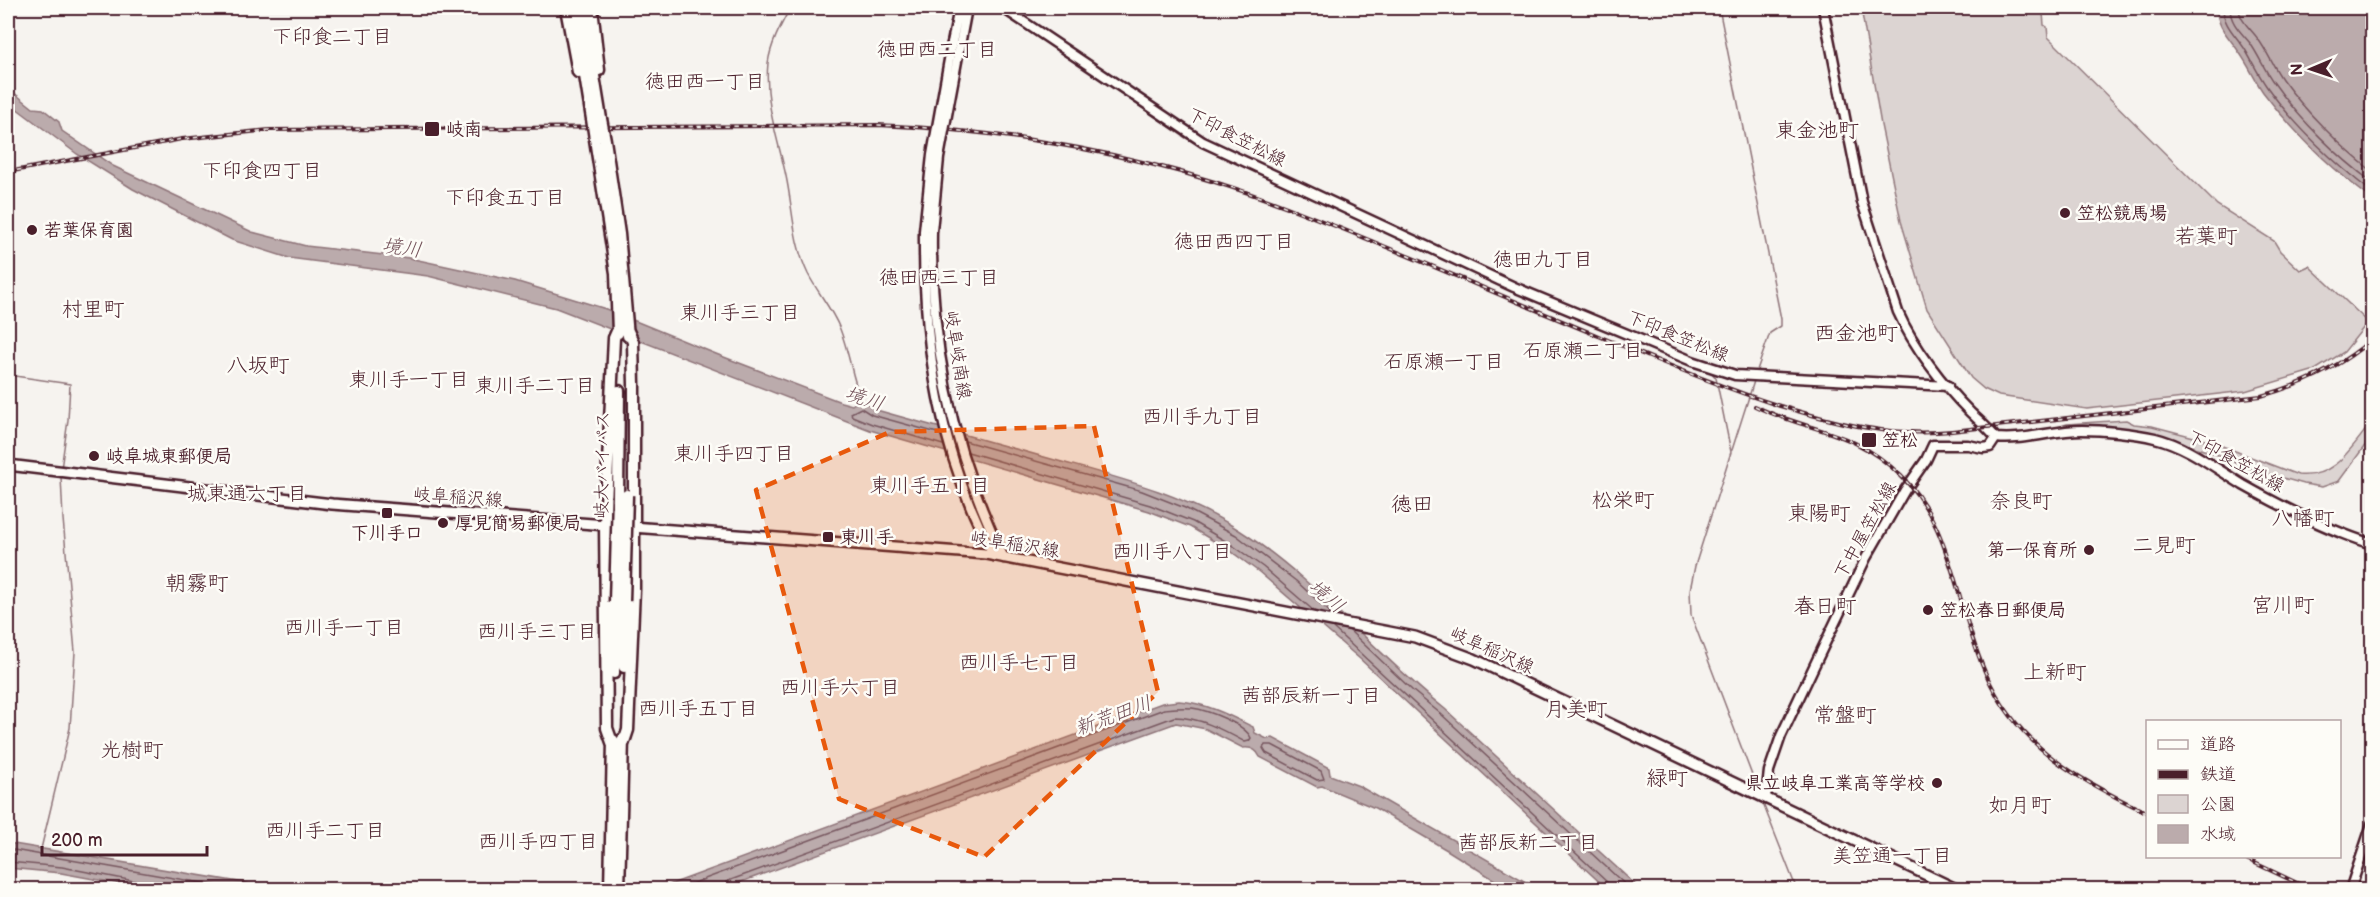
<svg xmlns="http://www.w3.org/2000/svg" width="2380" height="897" font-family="'Balsamiq Sans','Klee One',sans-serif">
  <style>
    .green { fill: #dcd4d2; stroke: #937a7e; stroke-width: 1.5 }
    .water { fill: #bbabac; stroke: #8e7378; stroke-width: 1.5 }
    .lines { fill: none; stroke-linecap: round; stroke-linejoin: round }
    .shore { stroke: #77575f; stroke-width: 1.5 }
    .stream { stroke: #8e7378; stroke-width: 1.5 }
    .secondary-casing { stroke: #4a1f2b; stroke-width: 13 }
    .primary-casing { stroke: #4a1f2b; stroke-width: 14 }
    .trunk-casing { stroke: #4a1f2b; stroke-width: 15 }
    .secondary { stroke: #fdfcf7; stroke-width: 8 }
    .primary { stroke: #fdfcf7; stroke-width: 9 }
    .trunk { stroke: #fdfcf7; stroke-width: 10 }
    .rail-casing { stroke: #4a1f2b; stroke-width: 4 }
    .rail { stroke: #fdfcf7; stroke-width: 1.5; stroke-dasharray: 4.5; stroke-linecap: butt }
    .secondary-bridge-casing { stroke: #4a1f2b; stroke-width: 13; stroke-linecap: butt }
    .trunk-bridge-casing { stroke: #4a1f2b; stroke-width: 15; stroke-linecap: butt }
    .secondary-bridge { stroke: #fdfcf7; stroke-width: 8 }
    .trunk-bridge { stroke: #fdfcf7; stroke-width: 10 }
    .marked { fill: #e8590c; fill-opacity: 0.2; stroke: #e8590c; stroke-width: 4.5; stroke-dasharray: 12 8; stroke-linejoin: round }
    .poi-dot { fill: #4a1f2b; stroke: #fdfcf7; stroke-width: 2 }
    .labels { text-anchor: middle; stroke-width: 5; stroke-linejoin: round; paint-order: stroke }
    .poi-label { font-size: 18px; font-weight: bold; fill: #4a1f2b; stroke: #fdfcf7; text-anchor: start }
    .street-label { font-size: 18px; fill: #4a1f2b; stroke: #fdfcf7 }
    .neighbourhood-label { font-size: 20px; fill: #4a1f2b; stroke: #fdfcf7 }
    .water-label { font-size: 20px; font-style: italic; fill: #725058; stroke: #fdfcf7 }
    .quarter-label { font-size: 21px; fill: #4a1f2b; stroke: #fdfcf7 }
  </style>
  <rect width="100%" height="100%" fill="#f6f3ef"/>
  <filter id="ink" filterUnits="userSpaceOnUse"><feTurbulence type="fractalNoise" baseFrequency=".0167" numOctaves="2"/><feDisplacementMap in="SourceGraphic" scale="12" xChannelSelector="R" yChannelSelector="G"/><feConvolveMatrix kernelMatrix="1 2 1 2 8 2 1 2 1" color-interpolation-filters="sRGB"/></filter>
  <g filter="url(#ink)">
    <path class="green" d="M1861 8H2009L2043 13 2044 25 2047 27 2048 37 2217 205 2274 241 2280 251 2300 270 2309 266 2368 322 2344 352 2315 370 2245 391 2087 409 1999 396 1984 389 1971 378 1927 309 1901 221 1881 125Z
      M2126 420 2134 424 2152 426 2209 441 2298 475C2335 479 2351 447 2372 422V436L2339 481 2322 487 2304 484 2251 469 2221 456 2155 434 2081 427 2045 431 2067 424Z"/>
    <path class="water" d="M2217 8H2372V199C2332 169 2293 132 2263 92 2254 79 2248 64 2239 52 2229 37 2216 26 2217 8Z
      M8 88 33 108 43 109 59 122 62 131 113 166 252 232 306 246 409 258 515 281 606 309 716 354 841 402 852 405 862 398 873 409C936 427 999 444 1062 462 1123 479 1185 495 1239 530 1316 579 1374 653 1445 709L1640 889H1607L1360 659 1259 572 1229 550 1190 527 1149 511 870 430 556 308 428 276 289 258 232 240 133 189 77 154 8 102Z
      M1179 701C1206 703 1229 715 1253 727L1255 733 1267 739 1273 738 1329 768 1330 775 1359 786 1538 889H1509L1447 850 1375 808 1322 786 1317 787 1260 757C1257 750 1251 747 1243 748L1206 729 1176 723 722 889H658L1162 703Z
      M8 843 280 889H148L61 873 8 868Z"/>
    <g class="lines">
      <path class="shore" d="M2223 8C2223 26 2237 36 2246 51 2253 63 2259 76 2267 87 2294 125 2335 164 2372 192
        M2230 8C2230 23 2241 32 2250 43 2259 56 2265 71 2274 83 2299 119 2338 157 2372 182
        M2239 8C2239 20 2251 29 2258 39 2267 51 2273 66 2282 79 2304 110 2342 148 2372 171
        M941 434 872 415 861 408 851 413 852 416 872 424 943 445
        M965 441 1142 491 1185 508 1236 535 1296 581 1333 615
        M968 452 1150 505 1193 522 1232 545 1263 567 1314 611
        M1332 627 1608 883 1610 890
        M1349 630 1413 691 1441 714 1631 890
        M1265 745H1272L1321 771 1324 779 1317 780 1266 753 1263 748Z
        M8 849 242 890
        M8 862 62 867 134 881 139 884 140 890
        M675 890 1164 709C1174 708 1182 707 1192 708 1207 710 1245 724 1251 738L1249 741 1245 742C1223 730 1200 717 1174 717L728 881 724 885 723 890"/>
      <path class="stream" d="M790 8C781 25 771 43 768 63 764 101 778 139 786 176 793 209 793 243 808 274 818 293 832 309 840 329 849 352 852 377 861 400
        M1719 8 1781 319V326L1770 333 1756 373
        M1073 60 1184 137 1210 151 1508 289
        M1701 368 1711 372 1716 378 1731 452 1695 566 1690 590 1691 615 1758 791
        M8 375 70 384 68 420 61 469
        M1732 450 1754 381
        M1762 801 1797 890
        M41 849 70 728 75 652 63 519 61 477"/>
      <g class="secondary-casing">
        <path id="secondary" d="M1003 8 1203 142 1514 287 1692 361 1735 375 1948 386
          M1823 8 1862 202 1898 312C1913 346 1943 385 1969 411 1978 420 1988 428 1996 438 2025 441 2053 430 2082 430 2103 430 2134 433 2155 438 2188 446 2215 468 2243 485 2284 508 2328 530 2372 544
          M952 43 959 8
          M960 45 967 8
          M924 231C923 345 939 454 994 556
          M932 231C930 346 953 455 1004 558
          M1766 797 1769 771 1781 736 1816 662 1866 558 1905 490 1926 460 1933 445H1968L1983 448 1990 447 1996 438
          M2350 890 2372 824"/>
      </g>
      <g class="primary-casing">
        <path id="primary" d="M8 465 332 504 986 554 1415 637 1474 659 1958 890"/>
      </g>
      <g class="trunk-casing">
        <path id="trunk" d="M566 8 578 72
          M574 8 592 119
          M583 8 601 119
          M592 8 599 70
          M595 139 616 273 618 333
          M605 140 619 234 628 336
          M618 496 619 391
          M624 667V601
          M614 673 615 602
          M613 745 607 728 605 524 614 338 618 329
          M623 745 628 730 634 589V384L633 342 628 331
          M610 890 613 740
          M619 890 623 739"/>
      </g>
      <use href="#secondary" class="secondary"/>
      <use href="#primary" class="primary"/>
      <use href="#trunk" class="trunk"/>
      <g class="rail-casing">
        <path id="rail" d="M8 172 182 139 269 130 878 125C1018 131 1156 157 1287 207 1393 248 1496 294 1601 337 1660 362 1718 386 1780 406 1841 424 1888 437 1952 431L2261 396C2302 385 2340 367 2372 339
          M1755 406C1810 433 1853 428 1901 476 1934 508 1946 550 1959 593 1967 620 1974 648 1986 674 2018 747 2080 781 2148 813
          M2240 856 2312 890"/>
      </g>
      <use href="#rail" class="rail"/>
      <g class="secondary-bridge-casing">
        <path id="secondary-bridge" d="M924 231 932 155 952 43
          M932 231 939 158 960 45"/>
      </g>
      <g class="trunk-bridge-casing">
        <path id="trunk-bridge" d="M592 119 595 139
          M601 119 605 140
          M624 601 627 495
          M615 602 618 496"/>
      </g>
      <use href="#secondary-bridge" class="secondary-bridge"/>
      <use href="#trunk-bridge" class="trunk-bridge"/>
    </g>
  </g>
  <path class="marked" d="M1094 426 1158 692 984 857 839 799 756 490 890 432Z"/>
  <g class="poi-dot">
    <rect x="424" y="121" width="16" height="16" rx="3"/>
    <circle cx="2065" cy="213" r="6"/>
    <circle cx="32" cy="230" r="6"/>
    <rect x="1861" y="432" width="16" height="16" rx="3"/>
    <circle cx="94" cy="456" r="6"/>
    <rect x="381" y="507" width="12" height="12" rx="3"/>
    <circle cx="443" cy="523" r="6"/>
    <rect x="822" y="531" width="12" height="12" rx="3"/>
    <circle cx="2089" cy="550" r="6"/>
    <circle cx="1928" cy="610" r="6"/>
    <circle cx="1937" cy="783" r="6"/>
  </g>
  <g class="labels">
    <g class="poi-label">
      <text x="446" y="135">岐南</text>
      <text x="2077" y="219">笠松競馬場</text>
      <text x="44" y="236">若葉保育園</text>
      <text x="1882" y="446">笠松</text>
      <text x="106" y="462">岐阜城東郵便局</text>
      <text x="455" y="529">厚見簡易郵便局</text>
      <text x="387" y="539" text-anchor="middle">下川手口</text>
      <text x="840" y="543">東川手</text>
      <text x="2077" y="556" text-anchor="end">第一保育所</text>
      <text x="1940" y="616">笠松春日郵便局</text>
      <text x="1925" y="789" text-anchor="end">県立岐阜工業高等学校</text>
    </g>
    <g class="street-label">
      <text transform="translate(1237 137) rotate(27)" y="6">下印食笠松線</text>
      <text transform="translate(1678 336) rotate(22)" y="6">下印食笠松線</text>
      <text transform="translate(958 355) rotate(81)" y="6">岐阜岐南線</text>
      <text transform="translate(2236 461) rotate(29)" y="6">下印食笠松線</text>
      <text transform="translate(602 465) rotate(-89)" y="6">岐大バイパス</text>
      <text transform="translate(458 497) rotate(4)" y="6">岐阜稲沢線</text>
      <text transform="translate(1865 530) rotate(-61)" y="6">下中屋笠松線</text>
      <text transform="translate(1015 544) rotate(9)" y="6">岐阜稲沢線</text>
      <text transform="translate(1492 650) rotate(24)" y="6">岐阜稲沢線</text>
    </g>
    <g class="neighbourhood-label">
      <text x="332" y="43">下印食二丁目</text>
      <text x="937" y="56">徳田西二丁目</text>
      <text x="705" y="88">徳田西一丁目</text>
      <text x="262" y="177">下印食四丁目</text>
      <text x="505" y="204">下印食五丁目</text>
      <text x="1234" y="248">徳田西四丁目</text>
      <text x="1543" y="266">徳田九丁目</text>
      <text x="939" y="284">徳田西三丁目</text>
      <text x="740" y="319">東川手三丁目</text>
      <text x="1583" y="357">石原瀬二丁目</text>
      <text x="1444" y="368">石原瀬一丁目</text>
      <text x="409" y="386">東川手一丁目</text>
      <text x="535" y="392">東川手二丁目</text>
      <text x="1202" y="423">西川手九丁目</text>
      <text x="734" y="460">東川手四丁目</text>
      <text x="930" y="492">東川手五丁目</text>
      <text x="247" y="500">城東通六丁目</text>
      <text x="1172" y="558">西川手八丁目</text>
      <text x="344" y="634">西川手一丁目</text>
      <text x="537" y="638">西川手三丁目</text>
      <text x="1019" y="669">西川手七丁目</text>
      <text x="840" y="694">西川手六丁目</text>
      <text x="1311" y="702">茜部辰新一丁目</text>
      <text x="698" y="715">西川手五丁目</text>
      <text x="325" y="837">西川手二丁目</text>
      <text x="538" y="848">西川手四丁目</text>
      <text x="1528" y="849">茜部辰新二丁目</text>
      <text x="1892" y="862">美笠通一丁目</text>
    </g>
    <g class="water-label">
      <text transform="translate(402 247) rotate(8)" y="7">境川</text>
      <text transform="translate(865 398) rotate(18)" y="7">境川</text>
      <text transform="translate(1327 596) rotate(40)" y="7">境川</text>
      <text transform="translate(1113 715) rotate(-20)" y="7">新荒田川</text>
    </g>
    <g class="quarter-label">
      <text x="1817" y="137">東金池町</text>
      <text x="2206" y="243">若葉町</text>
      <text x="93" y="316">村里町</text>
      <text x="1856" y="340">西金池町</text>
      <text x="258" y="372">八坂町</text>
      <text x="1623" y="507">松栄町</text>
      <text x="2021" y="508">奈良町</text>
      <text x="1412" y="511">徳田</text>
      <text x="1819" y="520">東陽町</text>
      <text x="2303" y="525">八幡町</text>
      <text x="2164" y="552">二見町</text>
      <text x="197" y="590">朝霧町</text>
      <text x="2283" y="612">宮川町</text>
      <text x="1825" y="613">春日町</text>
      <text x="2055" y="679">上新町</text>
      <text x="1576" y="716">月美町</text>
      <text x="1845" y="722">常盤町</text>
      <text x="132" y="757">光樹町</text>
      <text x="1667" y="785">緑町</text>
      <text x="2020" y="812">如月町</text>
    </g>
  </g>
  <rect width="2380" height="897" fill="none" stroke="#fdfcf7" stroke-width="30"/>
  <rect x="15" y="15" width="2350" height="867" fill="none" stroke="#4a1f2b" stroke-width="2" filter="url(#ink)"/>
  <rect x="2146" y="720" width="195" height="138" fill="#fdfcf7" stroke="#b5a4a5" stroke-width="1.5"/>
  <rect x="2158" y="740" width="30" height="9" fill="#fdfcf7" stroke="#b5a4a5" stroke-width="1.5"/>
  <text x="2200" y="750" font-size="18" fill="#4a1f2b">道路</text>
  <rect x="2158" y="770" width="30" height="9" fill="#4a1f2b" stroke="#b5a4a5" stroke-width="1.5"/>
  <text x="2200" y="780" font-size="18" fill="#4a1f2b">鉄道</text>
  <rect x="2158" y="795" width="30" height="18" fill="#dcd4d2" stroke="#b5a4a5" stroke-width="1.5"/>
  <text x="2200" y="810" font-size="18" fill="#4a1f2b">公園</text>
  <rect x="2158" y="825" width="30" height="18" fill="#bbabac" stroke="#b5a4a5" stroke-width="1.5"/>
  <text x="2200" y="840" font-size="18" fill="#4a1f2b">水域</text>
  <g transform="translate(2311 69) rotate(268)" stroke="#fdfcf7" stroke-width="4.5" paint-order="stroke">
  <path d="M0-4.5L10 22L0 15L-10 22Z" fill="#4a1f2b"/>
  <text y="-9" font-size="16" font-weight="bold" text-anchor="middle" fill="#4a1f2b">N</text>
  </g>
  <path d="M42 846v9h165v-9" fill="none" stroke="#4a1f2b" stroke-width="3"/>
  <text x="51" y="846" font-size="18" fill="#4a1f2b" stroke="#fdfcf7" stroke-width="4.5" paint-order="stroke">200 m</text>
</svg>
